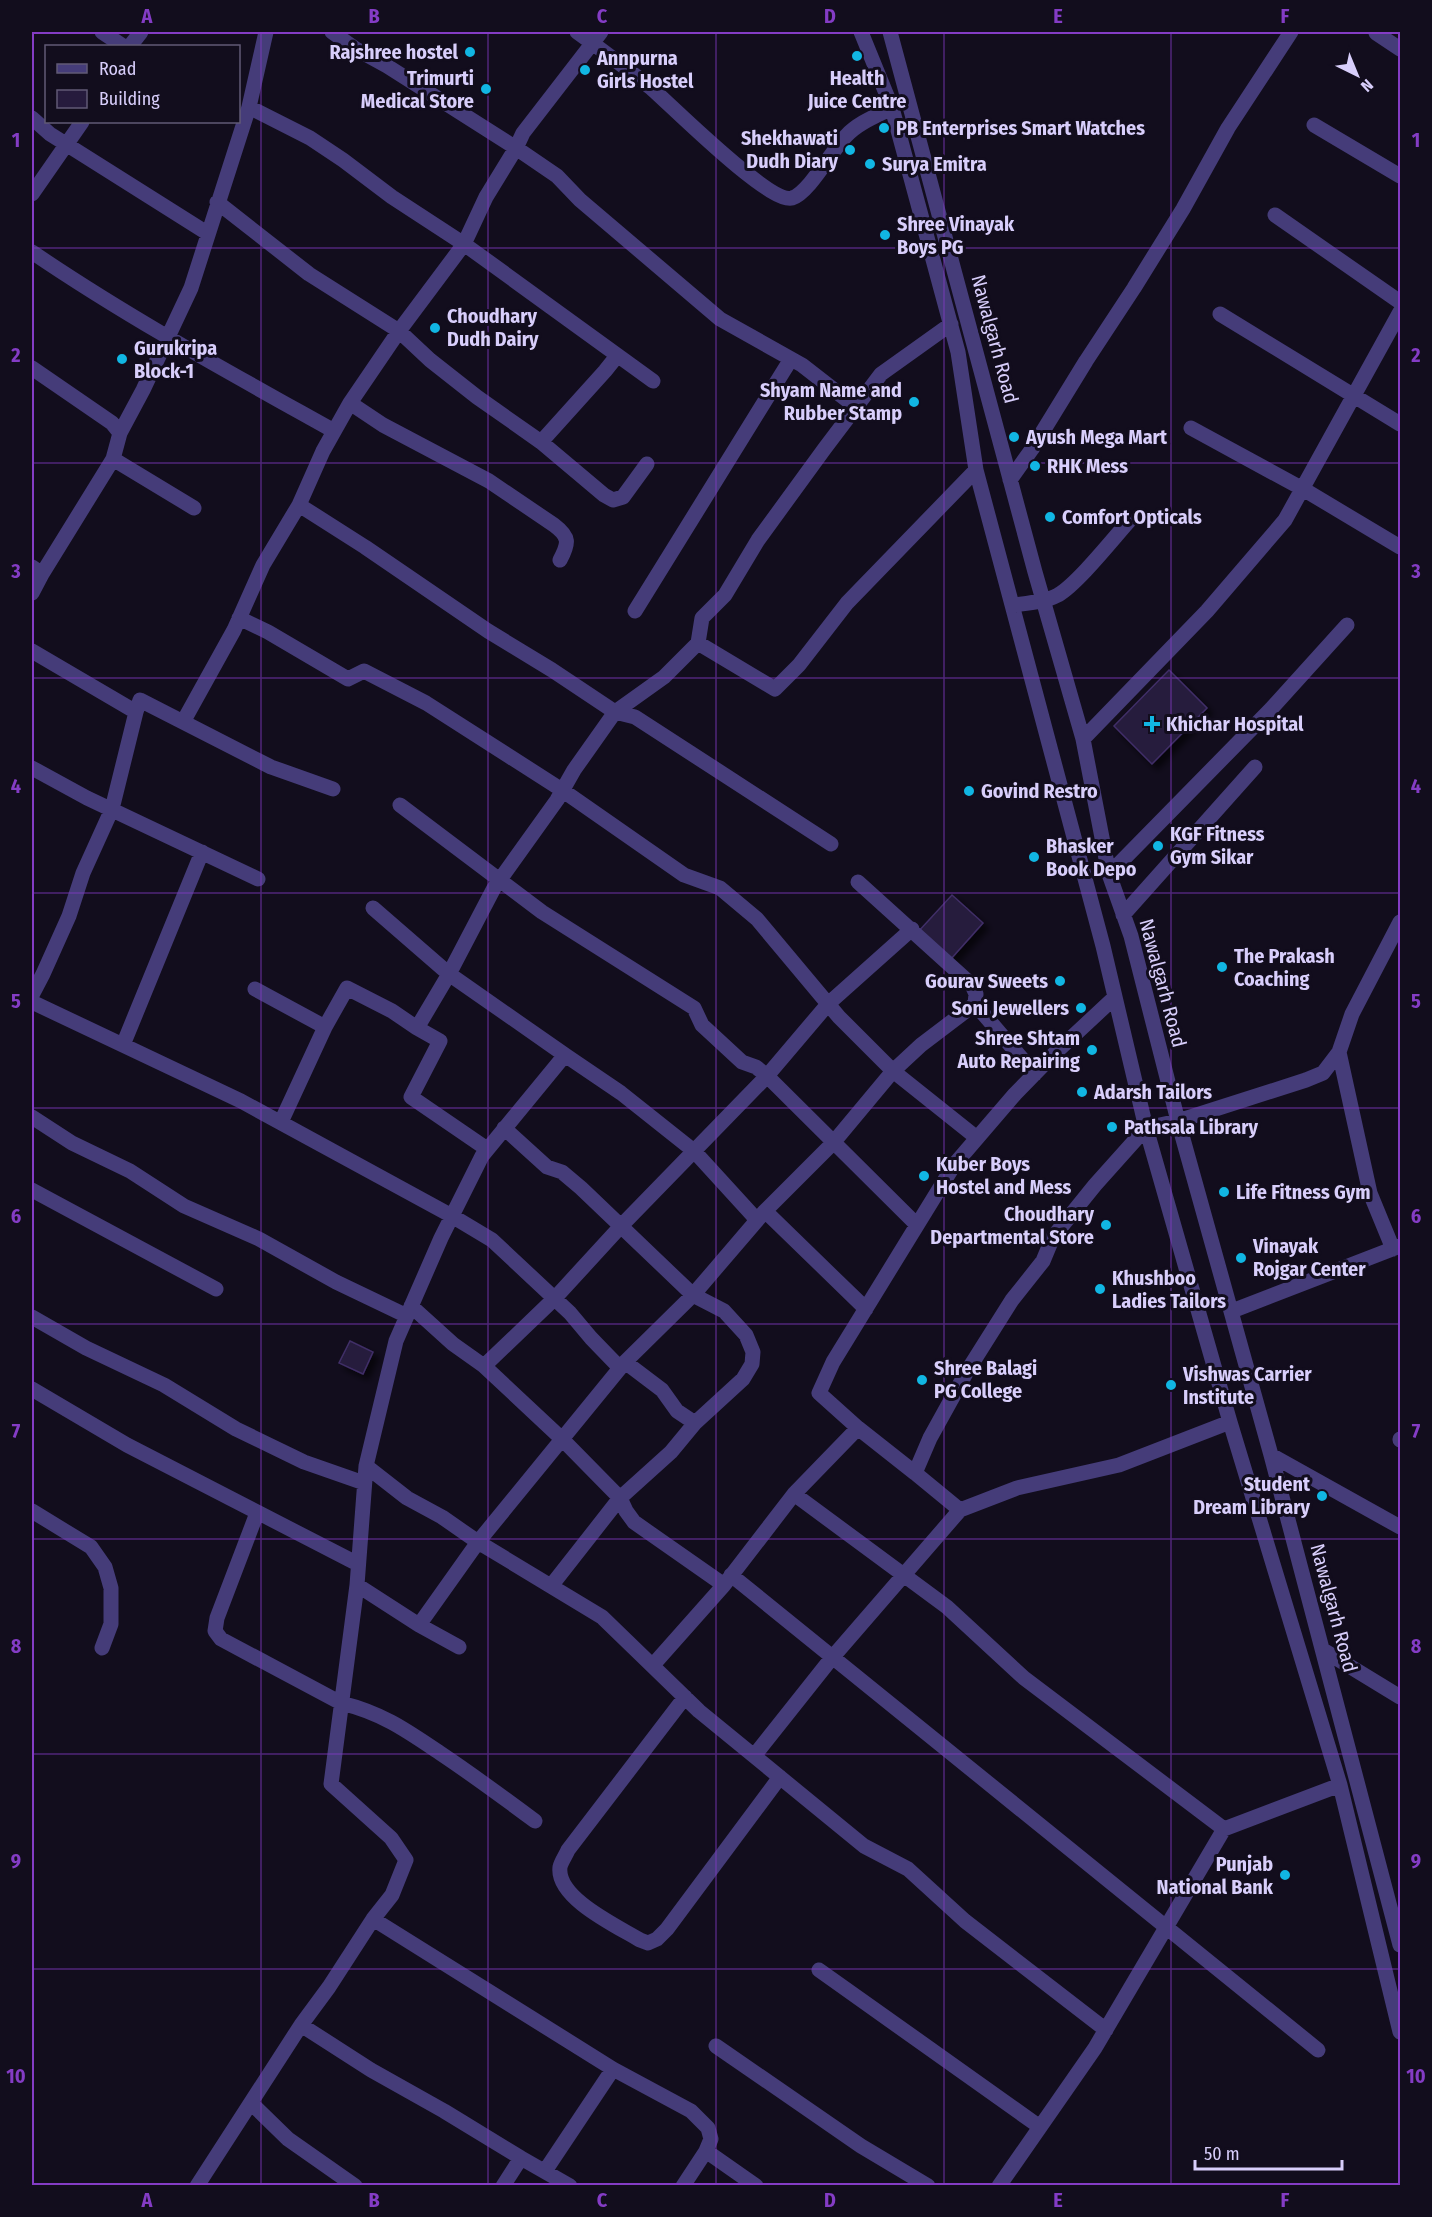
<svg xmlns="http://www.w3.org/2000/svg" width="1432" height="2217" font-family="'Fira Sans Condensed',sans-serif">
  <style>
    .building { fill: #261b3d; stroke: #402f67; stroke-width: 1.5; filter: url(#shadow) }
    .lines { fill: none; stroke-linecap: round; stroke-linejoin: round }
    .minor { stroke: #453c79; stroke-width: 15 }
    .grid { fill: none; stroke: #843cc5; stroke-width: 1.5; stroke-opacity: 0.55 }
    .poi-dot { fill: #11b6e3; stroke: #120d1d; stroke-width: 2 }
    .labels { text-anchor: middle; stroke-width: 6; stroke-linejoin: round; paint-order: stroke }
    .poi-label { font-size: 20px; font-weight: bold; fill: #d8cefb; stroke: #120d1d; text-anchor: start }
    .street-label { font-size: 20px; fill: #d8cefb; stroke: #120d1d }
    .neatline { fill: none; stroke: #843cc5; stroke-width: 2 }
    .grid-label { font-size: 20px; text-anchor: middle; font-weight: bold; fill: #843cc5 }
  </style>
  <defs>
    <filter id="shadow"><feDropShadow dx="5.5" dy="5.5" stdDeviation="3" flood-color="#0009"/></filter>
  </defs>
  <rect width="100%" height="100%" fill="#120d1d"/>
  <path class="building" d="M1169 670 1207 708 1152 764 1114 726Z
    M952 895 983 923 950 960 918 932Z
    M350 1341 373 1352 363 1374 339 1363Z"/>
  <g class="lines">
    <path class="minor" d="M102 32 123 46
      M332 32 356 49 387 66 516 148 557 176 580 200 720 319 802 365 856 407
      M577 32C602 50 626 68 650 87 671 105 769 204 792 198 809 193 832 150 846 136 858 123 876 116 892 108
      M861 32 892 108 958 352 976 470 1103 946 1146 1128 1230 1422 1340 1785 1400 2032
      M890 32 1035 572 1083 739 1109 874 1131 936 1178 1121 1271 1455 1400 1945
      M1376 33 1400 49
      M130 46 141 32
      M249 107 310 138 343 160 392 197 464 244 653 381
      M32 118 50 134 207 233
      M1314 125 1400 176
      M32 194 82 122
      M217 202 309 274 399 331 430 360 477 397 541 442 604 495 613 500 623 497 647 464
      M1275 215 1400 302
      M32 252C129 318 232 374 334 431
      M1220 314 1400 424
      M951 324 881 374 825 448 758 540 725 595 702 618 698 643 775 689 799 665 847 603 976 470
      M32 368 112 423 120 433 113 459 42 574
      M1191 428 1303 489 1400 547
      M120 433 143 390 191 288 249 107 266 32
      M541 442 605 371 617 356
      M113 459 194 508
      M1010 480 1032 449 1086 361 1134 288 1183 209 1228 128 1291 32
      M299 505 365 547 488 631 552 670 615 712 635 717 831 844
      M560 560C569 543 570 537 554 525L489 481 383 425 350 403 399 331 464 244 486 197 516 148 523 133 601 32
      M32 567 42 574 32 593
      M1013 605C1028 603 1045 602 1058 595 1078 583 1112 540 1129 521
      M635 611 791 359
      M239 618 268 632 348 679 364 671 426 703 562 790 684 875 720 888 757 919 839 1017 893 1071 977 1138
      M32 651 136 712 112 809 83 873 69 916 43 974 32 995
      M136 712 140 700 271 767 333 789
      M183 722 234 630 263 565 299 505 323 451 350 403
      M1083 739 1207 611 1285 520 1400 312
      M32 768 87 798 258 879
      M400 805 542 912 694 1008 702 1025 742 1062 756 1067 767 1076 917 1225
      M1109 874 1271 709 1347 625
      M1123 915 1255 767
      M255 989 325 1027 347 988 392 1011 417 1028
      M32 1002 241 1101 452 1216 492 1240 570 1313 591 1338 620 1368
      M975 1004 1035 1074
      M123 1045 202 852
      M1339 1052 1370 1193 1393 1249
      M565 1055 621 1093 694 1151 757 1220
      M32 1117 72 1143 130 1171 184 1206 259 1239 336 1282 407 1316
      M281 1122 325 1027
      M504 1128 547 1167 562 1172 581 1188 693 1295 724 1311 746 1335 753 1352 752 1364 743 1379 695 1423 671 1452 620 1498 551 1586
      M487 1149 411 1097 440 1041 417 1028 449 974 494 888 557 800 574 770 615 712 664 677 698 643
      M32 1190 216 1289
      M765 1211 866 1309
      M411 1306 453 1344 484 1366 562 1439 620 1498 626 1511 634 1522 724 1585
      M1232 1311 1400 1246
      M32 1317 86 1348 164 1385 236 1429 304 1462 364 1483
      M625 1362 662 1390 677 1411 695 1423
      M484 1366 555 1298 621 1226 767 1076 828 1004 912 929
      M32 1389 127 1445 358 1564
      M1400 1439V1440
      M1271 1455 1400 1527
      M366 1466 407 1498 442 1517 478 1542 602 1617 699 1711 864 1846 908 1869 965 1921 1106 2030
      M915 1473 858 1428 819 1393 833 1362 954 1165 1015 1094 1055 1053 1114 998
      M794 1494 947 1607 1024 1678 1224 1829 1340 1785
      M960 1510 1017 1488 1119 1465 1230 1422
      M32 1511 91 1547 105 1567 111 1588V1624L102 1648
      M257 1513 217 1618 215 1631 221 1639 341 1703C382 1713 406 1730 440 1753 473 1775 504 1798 535 1821
      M731 1575 1318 2050
      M357 1585 419 1625 459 1647
      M419 1625 478 1542 625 1362 693 1295 765 1211 833 1143 893 1071 921 1045 975 1004 976 994 972 985 858 882
      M1323 1650 1400 1697
      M653 1665 724 1585 794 1494 858 1428
      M685 1697 568 1850C566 1855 561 1862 560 1867 556 1898 617 1926 640 1940L648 1943 657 1939 667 1929 780 1777
      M754 1756 831 1659 960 1510 915 1473 930 1438 966 1373 1012 1300 1043 1261 1053 1237 1095 1185 1146 1128 1178 1121 1306 1080 1323 1073 1339 1052 1352 1014 1400 922
      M373 1919 613 2069 691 2111 708 2128 711 2139 706 2151 756 2186
      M819 1970 1040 2127
      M301 2025 371 2070 444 2111 521 2158 570 2186
      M716 2046 861 2146 928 2186
      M251 2103 288 2139 355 2186
      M545 2171 613 2069
      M197 2186 301 2025 329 1987 373 1919 392 1895 406 1860 391 1838 331 1784 357 1585 366 1466 396 1341 441 1238 482 1156 565 1055 449 974 373 908
      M503 2186 521 2158
      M683 2186 706 2151
      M999 2186 1095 2048 1224 1829"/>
  </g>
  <path class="grid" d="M261 32V2186M488 32V2186M716 32V2186M944 32V2186M1171 32V2186M32 248H1400M32 463H1400M32 678H1400M32 893H1400M32 1108H1400M32 1324H1400M32 1539H1400M32 1754H1400M32 1969H1400"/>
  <g class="poi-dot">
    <circle cx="470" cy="52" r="6"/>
    <circle cx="857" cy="56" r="6"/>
    <circle cx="585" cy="70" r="6"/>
    <circle cx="486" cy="89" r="6"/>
    <circle cx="884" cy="128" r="6"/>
    <circle cx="850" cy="150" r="6"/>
    <circle cx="870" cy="164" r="6"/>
    <circle cx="885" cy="235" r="6"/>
    <circle cx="435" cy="328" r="6"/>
    <circle cx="122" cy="359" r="6"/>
    <circle cx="914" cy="402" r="6"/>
    <circle cx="1014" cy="437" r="6"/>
    <circle cx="1035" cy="466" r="6"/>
    <circle cx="1050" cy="517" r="6"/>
    <path d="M1149 715h6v6h6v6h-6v6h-6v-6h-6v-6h6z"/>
    <circle cx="969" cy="791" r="6"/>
    <circle cx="1158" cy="846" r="6"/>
    <circle cx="1034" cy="857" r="6"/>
    <circle cx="1222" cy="967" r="6"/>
    <circle cx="1060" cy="981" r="6"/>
    <circle cx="1081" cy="1008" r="6"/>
    <circle cx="1092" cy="1050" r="6"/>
    <circle cx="1082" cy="1092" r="6"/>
    <circle cx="1112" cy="1127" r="6"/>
    <circle cx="924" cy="1176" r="6"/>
    <circle cx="1224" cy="1192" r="6"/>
    <circle cx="1106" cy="1225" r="6"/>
    <circle cx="1241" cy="1258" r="6"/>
    <circle cx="1100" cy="1289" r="6"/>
    <circle cx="922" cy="1380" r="6"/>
    <circle cx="1171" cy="1385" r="6"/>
    <circle cx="1322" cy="1496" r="6"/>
    <circle cx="1285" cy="1875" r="6"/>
  </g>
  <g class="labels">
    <g class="poi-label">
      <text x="458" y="59" text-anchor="end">Rajshree hostel</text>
      <text x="597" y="65">Annpurna<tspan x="597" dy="23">Girls Hostel</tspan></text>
      <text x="474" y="85" text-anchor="end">Trimurti<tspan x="474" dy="23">Medical Store</tspan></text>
      <text x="857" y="85" text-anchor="middle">Health<tspan x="857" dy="23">Juice Centre</tspan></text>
      <text x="896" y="135">PB Enterprises Smart Watches</text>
      <text x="838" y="145" text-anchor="end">Shekhawati<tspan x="838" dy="23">Dudh Diary</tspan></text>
      <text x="882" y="171">Surya Emitra</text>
      <text x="897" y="231">Shree Vinayak<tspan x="897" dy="23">Boys PG</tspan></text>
      <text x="447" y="323">Choudhary<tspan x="447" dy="23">Dudh Dairy</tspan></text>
      <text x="134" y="355">Gurukripa<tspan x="134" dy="23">Block-1</tspan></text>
      <text x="902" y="397" text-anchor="end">Shyam Name and<tspan x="902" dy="23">Rubber Stamp</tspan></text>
      <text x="1026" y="444">Ayush Mega Mart</text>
      <text x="1047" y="473">RHK Mess</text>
      <text x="1062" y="524">Comfort Opticals</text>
      <text x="1166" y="731">Khichar Hospital</text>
      <text x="981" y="798">Govind Restro</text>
      <text x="1170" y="841">KGF Fitness<tspan x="1170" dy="23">Gym Sikar</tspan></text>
      <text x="1046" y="853">Bhasker<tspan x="1046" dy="23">Book Depo</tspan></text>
      <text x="1234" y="963">The Prakash<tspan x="1234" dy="23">Coaching</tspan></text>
      <text x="1048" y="988" text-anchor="end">Gourav Sweets</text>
      <text x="1069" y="1015" text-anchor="end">Soni Jewellers</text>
      <text x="1080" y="1045" text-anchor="end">Shree Shtam<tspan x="1080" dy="23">Auto Repairing</tspan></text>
      <text x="1094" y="1099">Adarsh Tailors</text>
      <text x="1124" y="1134">Pathsala Library</text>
      <text x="936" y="1171">Kuber Boys<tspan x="936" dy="23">Hostel and Mess</tspan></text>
      <text x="1236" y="1199">Life Fitness Gym</text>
      <text x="1094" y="1221" text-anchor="end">Choudhary<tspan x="1094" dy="23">Departmental Store</tspan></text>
      <text x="1253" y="1253">Vinayak<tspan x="1253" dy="23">Rojgar Center</tspan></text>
      <text x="1112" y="1285">Khushboo<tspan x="1112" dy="23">Ladies Tailors</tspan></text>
      <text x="934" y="1375">Shree Balagi<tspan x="934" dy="23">PG College</tspan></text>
      <text x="1183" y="1381">Vishwas Carrier<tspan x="1183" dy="23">Institute</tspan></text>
      <text x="1310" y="1491" text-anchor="end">Student<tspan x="1310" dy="23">Dream Library</tspan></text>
      <text x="1273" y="1871" text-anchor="end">Punjab<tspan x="1273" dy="23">National Bank</tspan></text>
    </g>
    <g class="street-label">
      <text transform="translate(995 339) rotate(75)" y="7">Nawalgarh Road</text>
      <text transform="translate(1163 983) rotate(75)" y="7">Nawalgarh Road</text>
      <text transform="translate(1334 1608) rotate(75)" y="7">Nawalgarh Road</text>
    </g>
  </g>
  <rect width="1432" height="2217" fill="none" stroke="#120d1d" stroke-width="66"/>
  <rect x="45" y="45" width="195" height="78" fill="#120d1d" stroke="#615a76" stroke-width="1.5"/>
  <rect x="57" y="64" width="30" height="9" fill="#453c79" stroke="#615a76" stroke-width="1.5"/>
  <text x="99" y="75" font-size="18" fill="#d8cefb">Road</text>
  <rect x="57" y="90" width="30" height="18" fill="#261b3d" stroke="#615a76" stroke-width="1.5"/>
  <text x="99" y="105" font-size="18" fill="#d8cefb">Building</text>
  <g transform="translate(1357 75) rotate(137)" stroke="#120d1d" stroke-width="4.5" paint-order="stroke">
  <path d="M0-4.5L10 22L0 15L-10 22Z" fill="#d8cefb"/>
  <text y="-9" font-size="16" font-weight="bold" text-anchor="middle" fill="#d8cefb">N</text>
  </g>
  <path d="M1195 2160v9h147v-9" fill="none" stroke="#d8cefb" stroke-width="3"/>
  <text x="1204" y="2160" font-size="18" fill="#d8cefb" stroke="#120d1d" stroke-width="4.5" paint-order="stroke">50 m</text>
  <rect x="33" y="33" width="1366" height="2151" class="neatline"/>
  <g class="grid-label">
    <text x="147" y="23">A</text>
    <text x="374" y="23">B</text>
    <text x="602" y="23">C</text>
    <text x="830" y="23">D</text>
    <text x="1058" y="23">E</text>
    <text x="1285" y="23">F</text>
    <text x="16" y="147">1</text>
    <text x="1416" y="147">1</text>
    <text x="16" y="362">2</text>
    <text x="1416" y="362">2</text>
    <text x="16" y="578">3</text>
    <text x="1416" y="578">3</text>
    <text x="16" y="793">4</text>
    <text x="1416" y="793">4</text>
    <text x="16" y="1008">5</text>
    <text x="1416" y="1008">5</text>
    <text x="16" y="1223">6</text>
    <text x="1416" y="1223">6</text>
    <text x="16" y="1438">7</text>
    <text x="1416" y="1438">7</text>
    <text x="16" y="1653">8</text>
    <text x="1416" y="1653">8</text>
    <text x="16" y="1868">9</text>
    <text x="1416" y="1868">9</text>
    <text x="16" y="2083">10</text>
    <text x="1416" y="2083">10</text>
    <text x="147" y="2207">A</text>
    <text x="374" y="2207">B</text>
    <text x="602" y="2207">C</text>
    <text x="830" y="2207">D</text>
    <text x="1058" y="2207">E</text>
    <text x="1285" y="2207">F</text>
  </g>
</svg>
